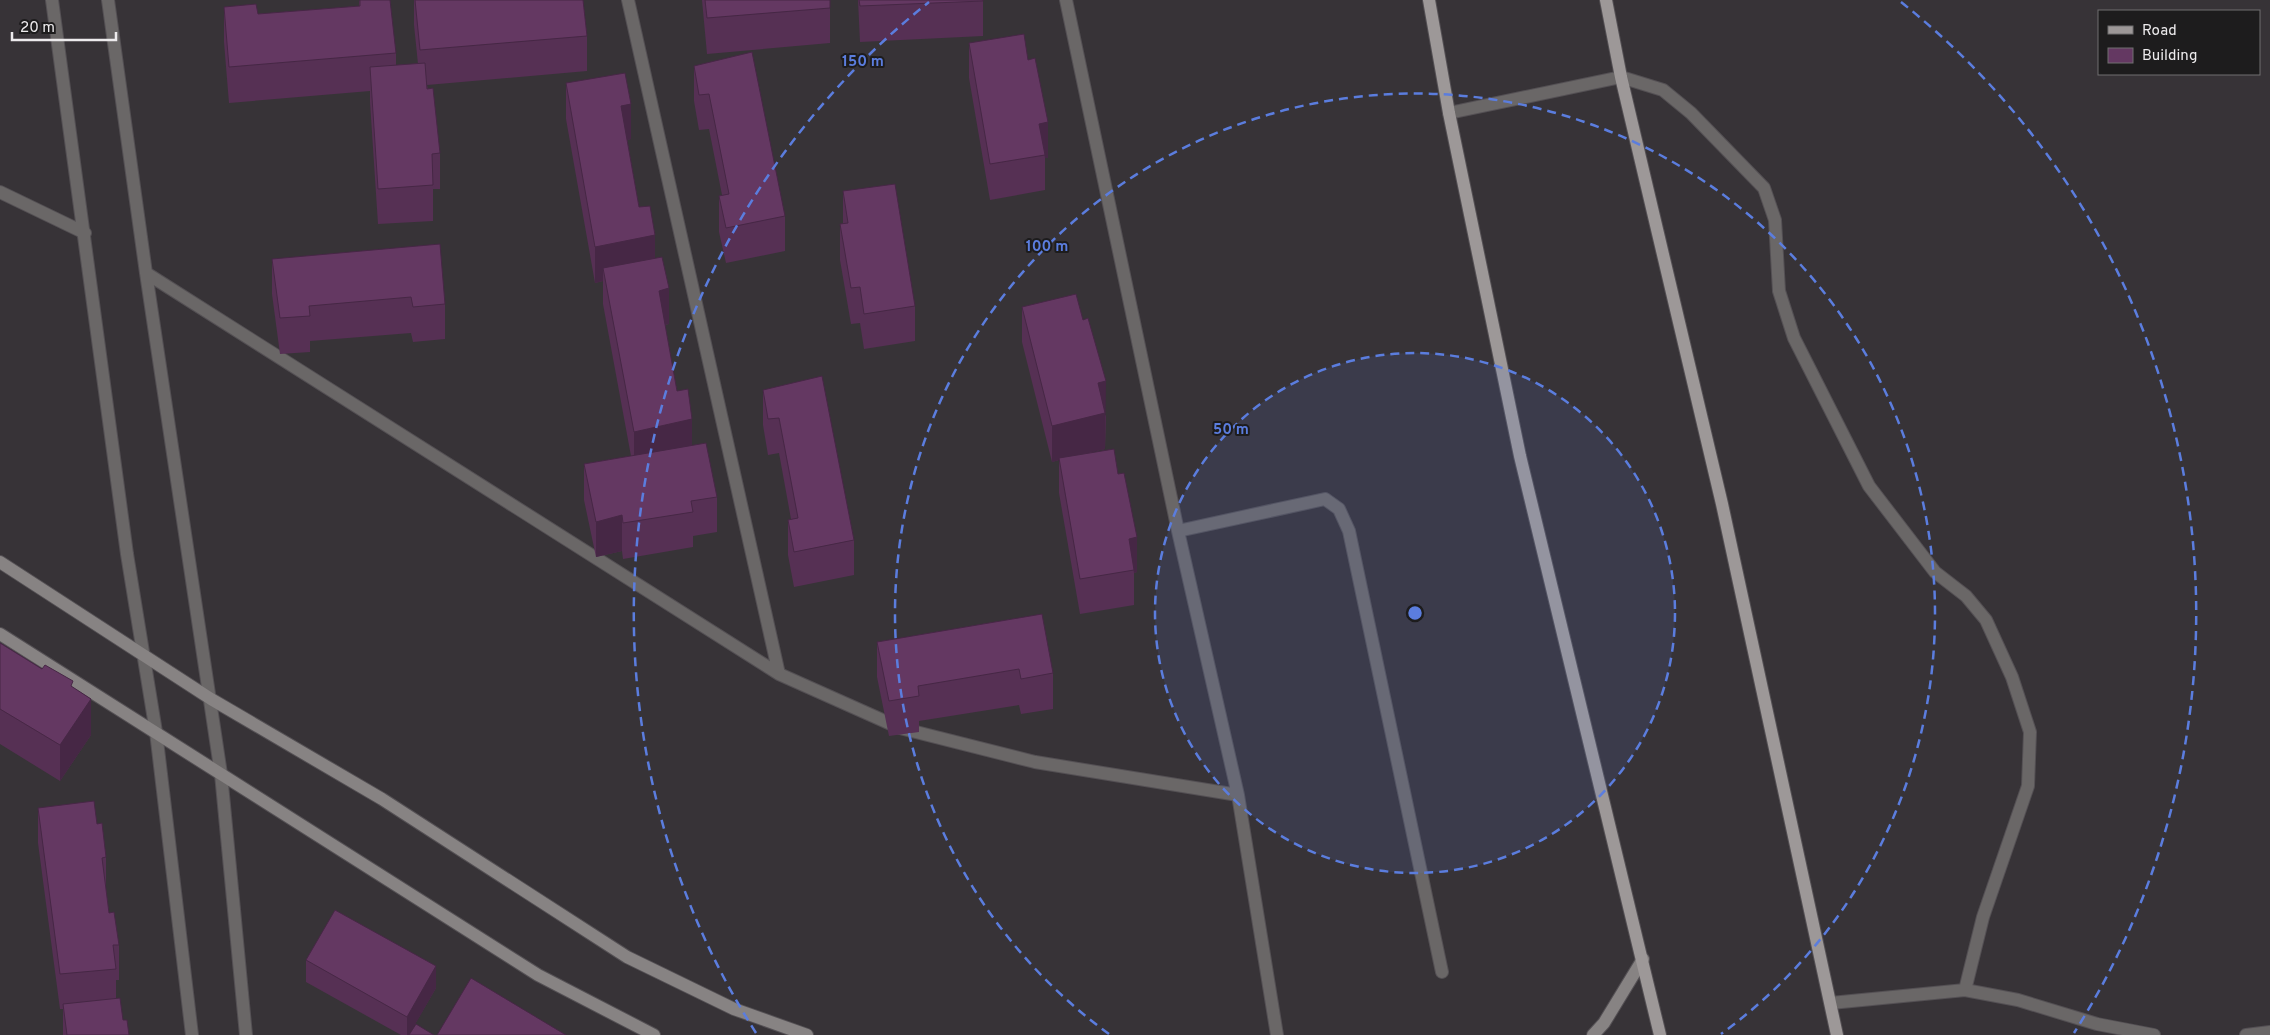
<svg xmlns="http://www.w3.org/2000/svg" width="2270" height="1035" font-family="Overpass,sans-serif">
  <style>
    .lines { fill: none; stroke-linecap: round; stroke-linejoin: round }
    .minor-casing { stroke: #545054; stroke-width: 14 }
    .secondary-casing { stroke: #545054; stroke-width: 14 }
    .primary-casing { stroke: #545054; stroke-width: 14 }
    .minor { stroke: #6a6767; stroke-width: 12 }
    .secondary { stroke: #878383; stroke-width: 12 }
    .primary { stroke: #9d9898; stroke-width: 12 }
    .wall { fill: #563054 }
    .shaded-wall { fill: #462745 }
    .building { fill: #643862; stroke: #462745 }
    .ring { fill: none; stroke: #5b7dde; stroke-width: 2.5; stroke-dasharray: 9 6 }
    .centre { fill: #5b7dde; stroke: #1d1c1d; stroke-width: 2.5 }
    .ring-label { font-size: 15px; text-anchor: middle; font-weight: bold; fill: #5b7dde; stroke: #1d1c1d; stroke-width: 4; stroke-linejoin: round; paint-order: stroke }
  </style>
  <rect width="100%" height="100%" fill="#373337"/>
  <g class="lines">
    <g class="minor-casing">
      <path id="minor" d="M52 0 127 554 156 732 192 1035
        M108 0 146 273 221 774 246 1035
        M628 0 779 674
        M1066 0 1178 531 1238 795 1277 1035
        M1449 113 1621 77 1663 90 1691 113 1764 188 1775 220 1779 291 1794 338 1869 486 1935 572 1966 596 1986 620 2012 677 2030 732 2028 786 1983 917 1965 990
        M0 192 85 233
        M146 273 779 674 900 728 1035 762 1238 795
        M1178 531 1325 499 1339 509 1349 531 1442 972
        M1831 1003 1965 990 2018 1000 2097 1024 2154 1035
        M2246 1035 2270 1032"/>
    </g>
    <g class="secondary-casing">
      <path id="secondary" d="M0 562 211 699 382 799 627 957 734 1009 807 1035
        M0 634 538 975 654 1035
        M1593 1035 1604 1023 1643 959"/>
    </g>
    <g class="primary-casing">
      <path id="primary" d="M1429 0 1449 113 1520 456 1660 1035
        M1606 0 1621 77 1722 504 1837 1035"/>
    </g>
    <use href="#minor" class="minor"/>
    <use href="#secondary" class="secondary"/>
    <use href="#primary" class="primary"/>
  </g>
  <path class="wall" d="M359 0 396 53V65L418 64 414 25V0H583L587 36V71L427 85 440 153V189H433V221L378 224 370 102V91L229 103 224 42V7L258 14 359 6Z
    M702 0H830V43L707 54Z
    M858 0H983V36L860 42Z
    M969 43 1028 60 1048 158H1045V190L990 200 969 78Z
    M694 66 785 216V251L726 263 719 232V196L722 195 709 129 699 130 694 101Z
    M566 83 631 139 627 140 639 207 655 259 669 324 665 325 677 391 692 445 717 497V532L693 536V547L623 559 622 551 596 557 584 500V464L631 456 603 304V281L595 283 566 119Z
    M843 191 915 306V341L864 349 860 323 851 324 840 260V224H843Z
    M272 259 445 304V339L413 342 411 333 310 341V352L280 354 272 294Z
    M1022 307 1106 416 1105 449 1091 452 1118 474 1137 572 1134 573V605L1080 614 1059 493V460L1052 462 1022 342Z
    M763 390 854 540V575L794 587 788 555V520L791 519 779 453 768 455 763 425Z
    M877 642 1053 673V709L1021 714 1019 705 919 721V732L889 736 877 677Z
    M0 643 73 688 91 735 60 781 0 744Z
    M38 808 97 824 106 857V893L109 913 119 945V980H116V998L123 1020 129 1035H63V1009H60L38 843Z
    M306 960 436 988 411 1031 434 1035H401L306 982Z"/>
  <path class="shaded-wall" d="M631 104V139L621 142V106Z
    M1048 122V158H1045L1039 124Z
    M655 235V270L603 268V281L595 283V247Z
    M669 288V324L659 326V291Z
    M1106 381 1105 449 1060 460 1059 458V460L1052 462V426L1098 383Z
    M692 419V455L634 467V432Z
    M622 515V551L596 557V522Z
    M1137 537V572L1134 573 1129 539Z
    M91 699V735L60 781V745Z
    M436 966V988L409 1035H407V1017Z"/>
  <path class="building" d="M360 0H390L396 53 229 67 224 7 256 4 258 14 360 6Z
    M415 0H583L587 36 420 50Z
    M705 0H830V8L707 18Z
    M859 0H983V1L860 6Z
    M1024 34 1028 60 1035 58 1048 122 1039 124 1045 155 990 164 969 43Z
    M752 52 785 216 726 228 719 196 729 194 709 94 699 95 694 66Z
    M425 63 427 89 433 88 440 153 432 154 433 185 378 189 370 67Z
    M625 73 631 104 621 106 639 207 650 206 655 235 595 247 566 83Z
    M895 184 915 306 864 314 860 287 851 288 840 224 848 223 843 191Z
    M440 244 445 304 413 307 411 297 309 306 310 316 280 318 272 259Z
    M662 257 669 288 659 291 677 391 688 389 692 419 634 432 603 268Z
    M1076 294 1083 320 1088 318 1106 381 1098 383 1105 413 1052 426 1022 307Z
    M822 376 854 540 794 552 788 520 798 518 779 418 768 419 763 390Z
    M706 443 717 497 691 501 693 512 623 523 622 515 596 522 584 464Z
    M1114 449 1118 474 1124 473 1137 537 1129 539 1134 570 1080 579 1059 458Z
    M1042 614 1053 673 1021 679 1019 669 918 686 919 696 889 701 877 642Z
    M0 643 42 669 45 665 73 681 71 686 91 699 60 745 0 709Z
    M94 801 97 824 102 823 106 857 102 858 109 913 114 912 119 945H113L116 969 60 974 38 808Z
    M335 910 436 966 407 1017 306 960Z
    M471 978 566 1035H437Z
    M120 998 123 1020H127L129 1035H67L63 1004Z
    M416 1024 434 1035H409Z"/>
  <circle cx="1415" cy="613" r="260" fill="#5b7dde" fill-opacity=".12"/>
  <g class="ring">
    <circle cx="1415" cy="613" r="260"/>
    <path d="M1109 1034A520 520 0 1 1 1721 1034"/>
    <path d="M756 1033A781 781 0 0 1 929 2M1901 2A781 781 0 0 1 2074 1033"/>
  </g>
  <circle cx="1415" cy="613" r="8" class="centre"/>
  <g class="ring-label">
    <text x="863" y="66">150 m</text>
    <text x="1047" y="251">100 m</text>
    <text x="1231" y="434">50 m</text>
  </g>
  <rect x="2098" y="10" width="162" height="65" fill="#1d1c1d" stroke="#706f70"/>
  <rect x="2108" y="26" width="25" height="8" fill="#9d9898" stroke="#706f70"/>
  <text x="2142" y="35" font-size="15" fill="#edebed">Road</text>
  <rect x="2108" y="48" width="25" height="15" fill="#643862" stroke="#706f70"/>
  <text x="2142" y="60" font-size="15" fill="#edebed">Building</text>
  <path d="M12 32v8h104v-8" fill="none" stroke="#edebed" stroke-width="2.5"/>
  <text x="20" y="32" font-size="15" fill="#edebed" stroke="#1d1c1d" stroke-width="4" paint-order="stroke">20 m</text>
</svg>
